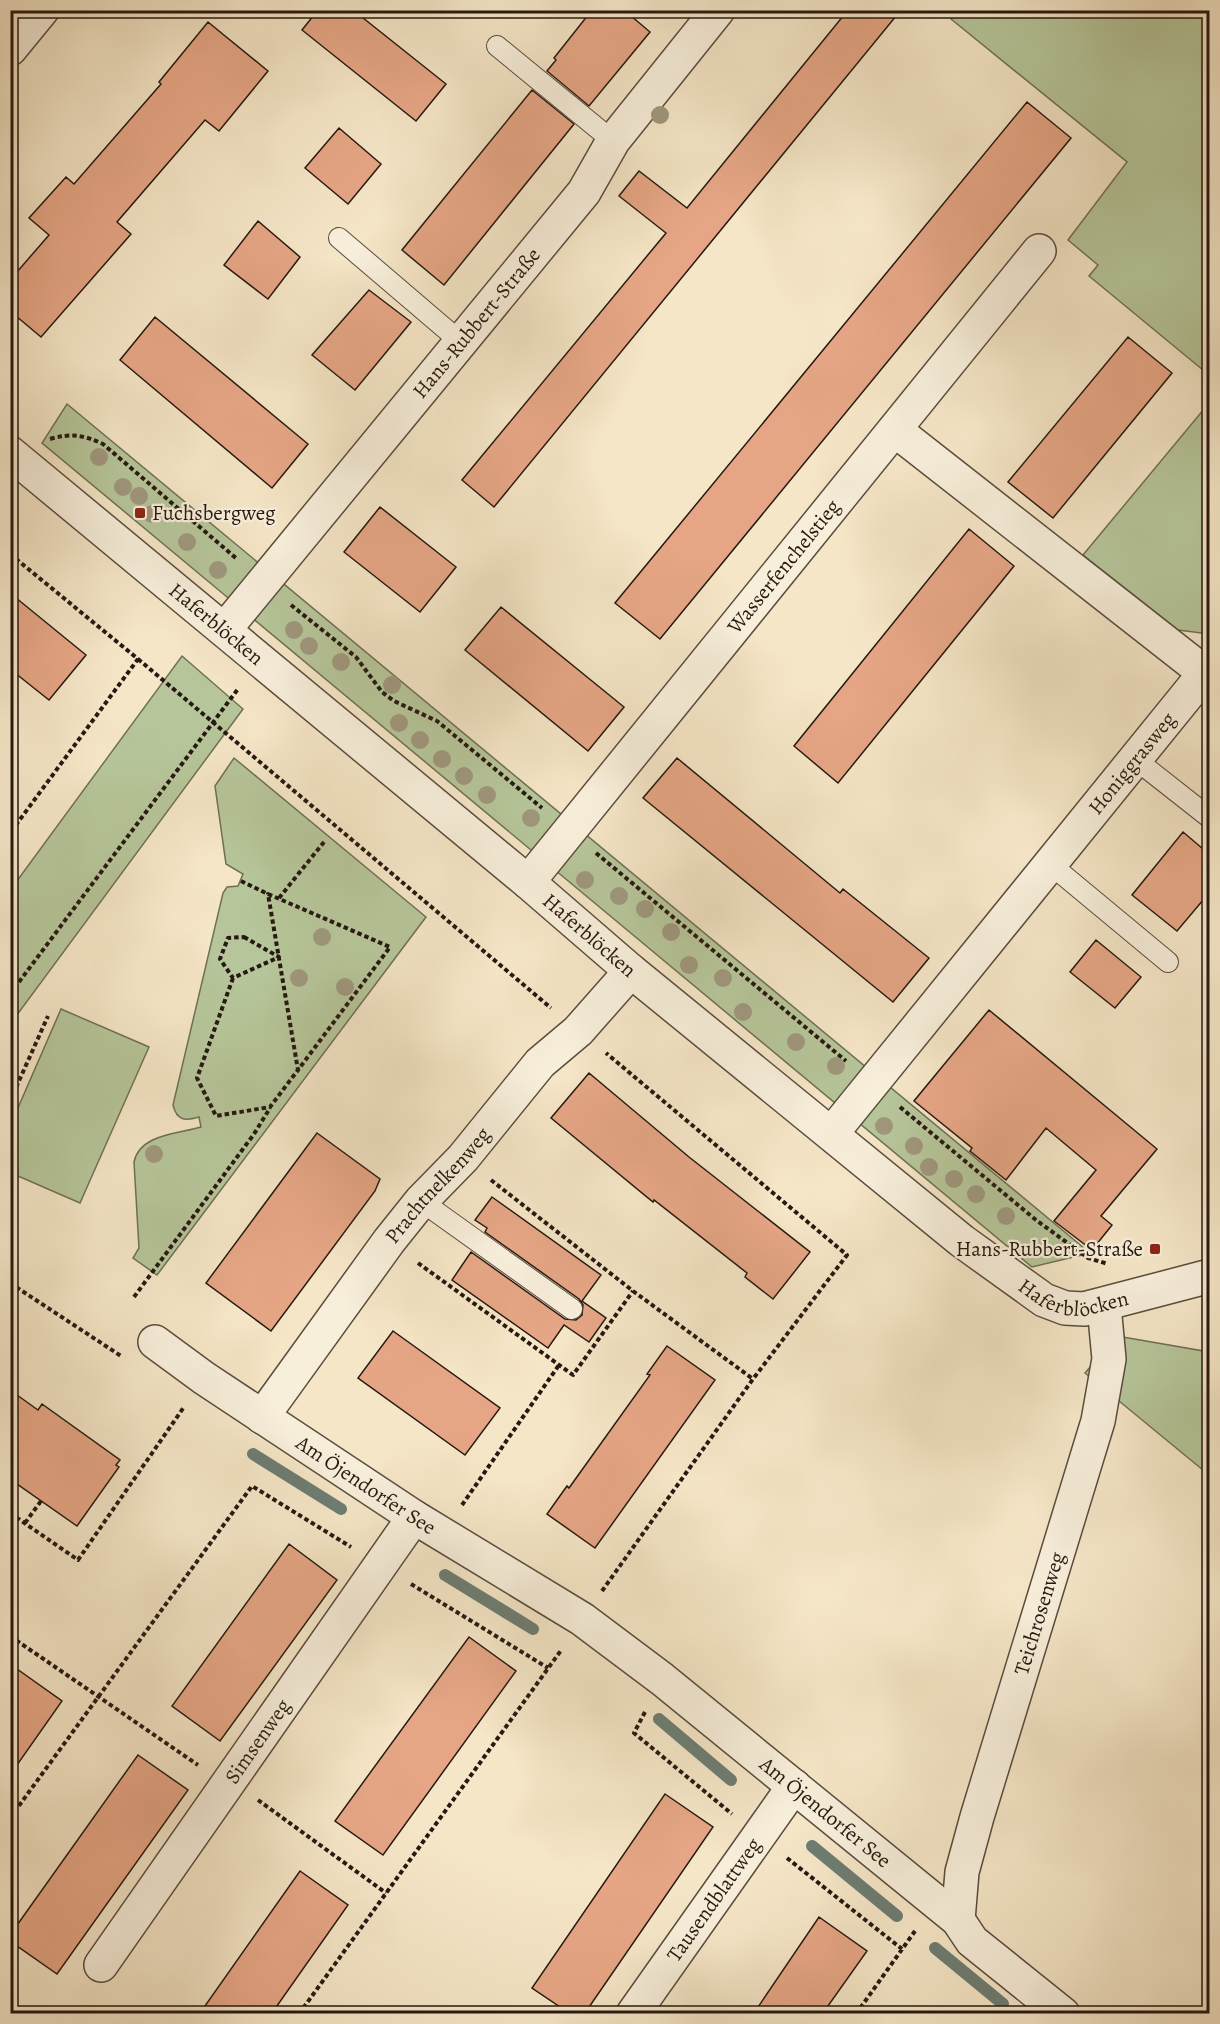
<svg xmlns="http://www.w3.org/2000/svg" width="1220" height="2024" font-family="Alegreya,serif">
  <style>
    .green { fill: #b6c69a; stroke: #6e7056; stroke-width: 1.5 }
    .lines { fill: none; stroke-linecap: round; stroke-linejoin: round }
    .stream { stroke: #6d7d73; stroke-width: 12 }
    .building { fill: #e6a685; stroke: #261911; stroke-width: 1.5 }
    .lane-casing { stroke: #5a4c3e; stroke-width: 22 }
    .street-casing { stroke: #5a4c3e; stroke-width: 36 }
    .path { stroke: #261911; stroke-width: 4; stroke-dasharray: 4.5 3; stroke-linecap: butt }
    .lane { stroke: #f8efdb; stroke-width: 20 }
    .street { stroke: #f8efdb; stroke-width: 33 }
    .tree { fill: #9f977d }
    .poi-dot { fill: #8f2418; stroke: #f8efdb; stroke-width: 2 }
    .labels { text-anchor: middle; stroke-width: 4.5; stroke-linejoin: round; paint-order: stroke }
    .street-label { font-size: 21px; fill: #261911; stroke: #f8efdb }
    .poi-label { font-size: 21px; fill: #261911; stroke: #f8efdb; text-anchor: start }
  </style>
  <rect width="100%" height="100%" fill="#f5e6c7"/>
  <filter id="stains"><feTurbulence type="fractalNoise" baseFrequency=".00333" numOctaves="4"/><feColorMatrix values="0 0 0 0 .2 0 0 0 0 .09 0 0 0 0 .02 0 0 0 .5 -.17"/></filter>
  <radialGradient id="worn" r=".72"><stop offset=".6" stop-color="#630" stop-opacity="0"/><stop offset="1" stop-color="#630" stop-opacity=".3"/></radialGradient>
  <path class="green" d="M958 10 1209 11V375L1089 276 1098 265 1068 240 1127 162 951 19Z
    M1209 403V634L1178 630 1083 555Z
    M67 404 1090 1253 1032 1267 42 443Z
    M182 656 243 709 11 1023V889Z
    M234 758 426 917 157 1275 133 1258 139 1248 134 1162C140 1134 178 1134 201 1127L199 1117C185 1121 177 1121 173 1105L223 893 227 887 238 886 243 874 226 864 215 786Z
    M61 1009 149 1047 80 1203 11 1173V1124Z
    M1117 1336 1209 1352V1475L1085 1373Z"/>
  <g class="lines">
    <path class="stream" d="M253 1454 341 1509
      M445 1575 533 1629
      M659 1719 731 1780
      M812 1846 897 1916
      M935 1948 1003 2004"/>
  </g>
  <path class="building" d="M318 10H353L446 84 416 121 302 30Z
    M592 10H624L650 32 589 106 547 71 556 60 554 58Z
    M848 10H901L494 507 462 480 666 233 619 196 639 171 687 208Z
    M208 22 268 71 219 131 205 120 117 222 131 234 41 337 10 311V280L49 235 29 218 66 177 74 184 161 84 159 82Z
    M532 90 574 124 444 285 402 250Z
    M1027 102 1071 138 660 639 615 603Z
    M339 128 381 164 348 204 305 168Z
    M258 221 300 257 268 299 224 265Z
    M369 290 411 322 355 390 312 355Z
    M155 317 308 444 272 488 120 360Z
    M1128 337 1172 373 1053 518 1008 482Z
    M380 507 456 567 420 612 344 552Z
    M969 529 1014 566 838 783 794 746Z
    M10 593 86 655 49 700 10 669Z
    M501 607 624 707 588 751 465 650Z
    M677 758 840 893 843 889 929 958 893 1002 643 798Z
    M1183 832 1209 854V893L1177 931 1132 895Z
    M1096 940 1141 977 1115 1008 1070 972Z
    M989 1010 1157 1149 1101 1216 1112 1225 1092 1250 1054 1221 1096 1170 1046 1128 1006 1180 970 1151 972 1148 914 1101Z
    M589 1073 689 1157 810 1252 773 1299 745 1277 747 1273 654 1200 653 1202 551 1118Z
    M317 1133 380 1179 375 1191 271 1331 206 1283Z
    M492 1197 601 1275 582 1301 606 1318 589 1342 564 1325 548 1348 452 1280 471 1252 565 1319 576 1320 582 1315 583 1305 579 1299 485 1232 487 1228 475 1220Z
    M393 1331 500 1408 465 1455 358 1378Z
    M667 1346 715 1380 595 1548 547 1514 567 1486 569 1488 650 1375 647 1374Z
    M10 1390 38 1410 42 1404 120 1460 116 1465 119 1467 77 1526 10 1479Z
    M289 1544 337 1580 220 1741 172 1706Z
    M469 1637 516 1671 383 1855 335 1821Z
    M10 1664 62 1701 10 1775Z
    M138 1755 188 1790 57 1974 10 1941V1935Z
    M665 1794 713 1827 585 2013H569L532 1988Z
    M300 1871 348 1905 272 2013H200Z
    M819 1917 867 1951 823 2013H754Z"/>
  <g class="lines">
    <g class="lane-casing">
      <path id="lane" d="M497 46 613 141
        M339 238 462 343
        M1135 759 1210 818
        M1050 864 1168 962
        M421 1201 572 1309"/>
    </g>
    <g class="street-casing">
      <g id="street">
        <path d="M10 49 42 10"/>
        <path id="s1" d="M10 453 528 882 631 971 962 1241 1044 1300 1065 1308 1084 1309 1210 1276"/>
        <path id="s2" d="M225 629 584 192 613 141 718 10"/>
        <path id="s3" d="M528 882 1039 251"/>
        <path id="s4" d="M832 1133 1205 673 895 430"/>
        <path id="s5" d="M155 1342 204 1378 414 1517 582 1619 662 1679 958 1920 972 1941 1063 2014"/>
        <path id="s6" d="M262 1417 389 1241 421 1201 463 1158 540 1063 578 1031 631 971"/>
        <path id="s7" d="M958 1920 962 1872 977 1817 1098 1421 1109 1359 1104 1306"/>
        <path id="s8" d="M101 1965 414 1517"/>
        <path id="s9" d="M633 2014 794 1786"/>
      </g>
    </g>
    <path class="path" d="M50 439C71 433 84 435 103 444L237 559
      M10 554 138 659 10 833
      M291 605 356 657 382 692 394 701 437 721 542 808
      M138 659 551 1008
      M596 853 846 1061
      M241 881 268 894
      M268 894 390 947 298 1070Z
      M279 898 324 842
      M244 937 279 957 233 978 220 959 228 938Z
      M233 978 197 1078 216 1116 270 1107 298 1070
      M10 994 238 689
      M10 1101 48 1016
      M900 1107 1036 1220 1088 1258 1108 1264
      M491 1180 633 1291 753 1379
      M418 1263 573 1375 633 1291
      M10 1283 121 1356
      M134 1297 254 1134 270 1108
      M462 1505 559 1365
      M10 1513 78 1560 184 1407
      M25 1523 41 1501
      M411 1584 548 1668
      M602 1591 753 1379 847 1255 606 1053
      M10 1636 198 1765
      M645 1712 634 1733 732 1814
      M258 1800 386 1893
      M10 1818 252 1486 351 1547
      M787 1858 902 1949
      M299 2014 562 1649
      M856 2014 915 1931"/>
    <use href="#lane" class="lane"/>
    <use href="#street" class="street"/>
  </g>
  <g class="tree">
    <circle cx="660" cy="115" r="9"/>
    <circle cx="99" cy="457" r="9"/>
    <circle cx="123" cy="487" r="9"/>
    <circle cx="139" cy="496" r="9"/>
    <circle cx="152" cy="514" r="9"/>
    <circle cx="187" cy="542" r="9"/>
    <circle cx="218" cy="570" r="9"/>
    <circle cx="294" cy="630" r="9"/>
    <circle cx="309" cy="646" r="9"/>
    <circle cx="341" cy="662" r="9"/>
    <circle cx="392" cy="685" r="9"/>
    <circle cx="399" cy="723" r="9"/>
    <circle cx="420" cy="740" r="9"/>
    <circle cx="442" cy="759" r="9"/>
    <circle cx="464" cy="776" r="9"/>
    <circle cx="487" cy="795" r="9"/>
    <circle cx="531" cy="818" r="9"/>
    <circle cx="585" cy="880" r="9"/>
    <circle cx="619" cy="896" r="9"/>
    <circle cx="645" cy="909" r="9"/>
    <circle cx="671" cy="932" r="9"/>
    <circle cx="322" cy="937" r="9"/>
    <circle cx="689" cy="965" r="9"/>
    <circle cx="299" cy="978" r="9"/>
    <circle cx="723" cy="978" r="9"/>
    <circle cx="345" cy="987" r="9"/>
    <circle cx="743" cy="1012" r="9"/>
    <circle cx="796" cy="1042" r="9"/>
    <circle cx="836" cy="1066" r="9"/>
    <circle cx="884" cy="1126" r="9"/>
    <circle cx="914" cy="1146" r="9"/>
    <circle cx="154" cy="1154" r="9"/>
    <circle cx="929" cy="1167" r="9"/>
    <circle cx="954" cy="1179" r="9"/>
    <circle cx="976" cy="1194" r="9"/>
    <circle cx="1006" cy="1216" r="9"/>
  </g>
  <g class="poi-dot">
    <rect x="134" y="507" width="12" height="12" rx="3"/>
    <rect x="1149" y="1243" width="12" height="12" rx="3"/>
  </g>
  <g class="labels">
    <g class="street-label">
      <text dy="7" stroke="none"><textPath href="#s2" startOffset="396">Hans-Rubbert-Straße</textPath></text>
      <text dy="7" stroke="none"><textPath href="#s3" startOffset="406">Wasserfenchelstieg</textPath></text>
      <text dy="7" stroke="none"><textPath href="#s1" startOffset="268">Haferblöcken</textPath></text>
      <text dy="7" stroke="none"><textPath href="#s4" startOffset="476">Honiggrasweg</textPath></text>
      <text dy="7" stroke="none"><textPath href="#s1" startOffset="754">Haferblöcken</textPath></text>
      <text dy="7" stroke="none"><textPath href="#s6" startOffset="291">Prachtnelkenweg</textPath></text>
      <text dy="7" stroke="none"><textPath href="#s1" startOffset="1366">Haferblöcken</textPath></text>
      <text dy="7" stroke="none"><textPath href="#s5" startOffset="255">Am Öjendorfer See</textPath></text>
      <text dy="7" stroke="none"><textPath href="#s7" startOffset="318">Teichrosenweg</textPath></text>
      <text dy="7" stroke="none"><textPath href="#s8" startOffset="273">Simsenweg</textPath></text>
      <text dy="7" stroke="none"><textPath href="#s5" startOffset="820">Am Öjendorfer See</textPath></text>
      <text dy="7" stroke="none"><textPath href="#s9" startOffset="140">Tausendblattweg</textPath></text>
    </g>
    <g class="poi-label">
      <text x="152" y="520">Fuchsbergweg</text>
      <text x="1143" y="1256" text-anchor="end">Hans-Rubbert-Straße</text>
    </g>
  </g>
  <rect width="1220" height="2024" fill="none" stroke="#f5e6c7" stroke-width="36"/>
  <rect x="12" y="12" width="1196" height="2000" fill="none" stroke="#261911" stroke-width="3"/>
  <rect x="18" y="18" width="1184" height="1988" fill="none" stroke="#261911" stroke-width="1.5"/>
  <rect width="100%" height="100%" filter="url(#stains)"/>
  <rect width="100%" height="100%" fill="url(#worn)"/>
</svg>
